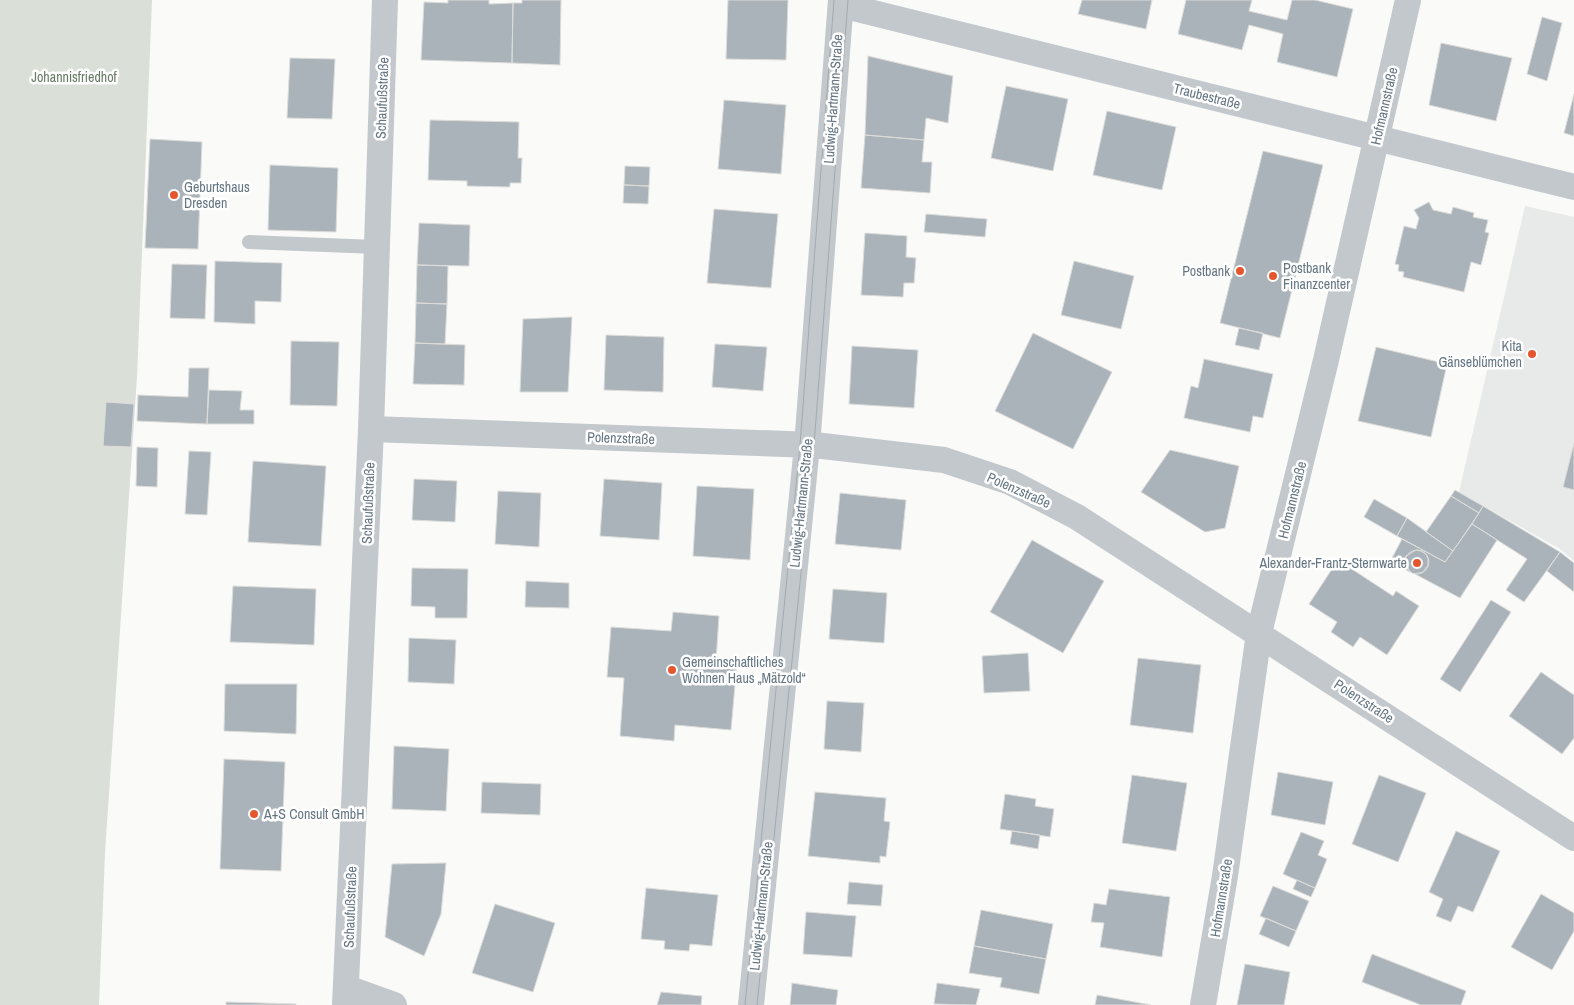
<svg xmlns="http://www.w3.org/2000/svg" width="1574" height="1005" font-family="'Archivo Narrow',sans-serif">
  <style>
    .built { fill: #e8e9e9 }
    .green { fill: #dadfd7 }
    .building { fill: #aab3b9; stroke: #dcdcda }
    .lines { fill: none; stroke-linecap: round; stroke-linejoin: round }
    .lane { stroke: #c3c8cc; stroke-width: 14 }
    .street { stroke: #c3c8cc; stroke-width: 26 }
    .tram { stroke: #a2aab0; stroke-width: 1 }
    .poi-dot { fill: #e4572e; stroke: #fff; stroke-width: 2 }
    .labels { text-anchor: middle; stroke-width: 5; stroke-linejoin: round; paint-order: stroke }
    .park-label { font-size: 14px; fill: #687a64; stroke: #fff }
    .street-label { font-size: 14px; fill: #657683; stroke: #fff }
    .poi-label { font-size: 14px; fill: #657683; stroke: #fff; text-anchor: start }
  </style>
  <rect width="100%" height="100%" fill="#fafaf8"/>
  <path class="built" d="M1525 206 1574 217V561L1560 549 1459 492Z"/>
  <path class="green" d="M0 0H152L137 377 105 853 99 1005H0Z"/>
  <path class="building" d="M448 0H489V4L513 3 512 63 421 60 424 2 448 3Z
    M522 0H561L560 65 512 63 513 3H522Z
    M728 0H788L786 60 726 59Z
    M1082 0H1152L1146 29 1078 14Z
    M1186 0H1252L1249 11 1287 20 1292 0H1315L1353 9 1337 77 1277 62 1283 34 1249 25 1242 50 1178 34Z
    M1542 17 1562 23 1547 81 1527 74Z
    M1441 43 1512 58 1496 121 1429 105Z
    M868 56 953 76 948 123 926 118 924 140 865 135Z
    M290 58 335 59 332 119 287 118Z
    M1006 86 1068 99 1053 171 991 158Z
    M1574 94V136L1564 133Z
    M724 100 786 105 781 174 718 169Z
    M1107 111 1176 127 1162 190 1093 175Z
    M430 120 519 122 518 158H522L521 183H510V187L467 186V181L428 180Z
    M865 135 924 140 922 162H932L930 193 861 188Z
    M150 139 202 142 198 249 145 248Z
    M1263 151 1323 165 1280 338 1220 323Z
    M270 165 338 168 336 232 268 230Z
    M625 166 650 167 649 186 624 185Z
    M624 185 649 186 648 204 623 203Z
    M1429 202 1433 210 1451 214 1453 207 1474 213 1473 217 1488 220 1485 232 1489 233 1481 265 1471 262 1464 292 1403 277 1404 272 1398 271 1399 265 1395 264 1404 226 1416 229 1419 218 1414 210Z
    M714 209 778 214 771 288 707 283Z
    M926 214 987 219 985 237 924 232Z
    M419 223 470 225 469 266 417 265Z
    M865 233 907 236 906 257 916 258 914 283H904L903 297 861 295Z
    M215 261 282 263 281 302 255 301V324L214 322Z
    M1074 261 1134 276 1121 329 1061 315Z
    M172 264 207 265 205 319 170 318Z
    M417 265 448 266 447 304 416 303Z
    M416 303 447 304 445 344 415 343Z
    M572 317 568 392H520L523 319Z
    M1239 328 1263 333 1259 350 1235 345Z
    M1033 333 1112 372 1073 449 995 411Z
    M606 335 664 337 663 392 604 390Z
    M291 341 339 342 337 406 290 405Z
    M415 343 465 345 464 385 413 384Z
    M715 344 767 347 763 391 712 387Z
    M852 346 918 350 914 408 849 404Z
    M1376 347 1447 364 1431 437 1358 421Z
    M1204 359 1273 374 1263 418 1253 416 1250 432 1184 418 1191 386 1198 388Z
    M189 368H209L207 424 137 421 138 395 188 397Z
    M209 390 242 391 240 410H254V424H207Z
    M106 402 134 404 131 447 103 446Z
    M1574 443V490L1563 487Z
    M137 447 158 448 157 487 136 486Z
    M1170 450 1239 466 1225 528 1205 532 1141 492Z
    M189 451 211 452 207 515 185 514Z
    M253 461 326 466 321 546 248 542Z
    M414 479 457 481 455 522 412 520Z
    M604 479 662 483 659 540 600 536Z
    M697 486 754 489 750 560 693 556Z
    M1455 490 1483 506 1479 513 1451 496Z
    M498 491 541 493 539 547 495 544Z
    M840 493 906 500 901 550 835 544Z
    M1451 496 1479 513 1453 551 1426 532Z
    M1374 499 1407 518 1397 536 1364 517Z
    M1483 506 1560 552 1524 602 1506 590 1527 559 1472 524Z
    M1407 518 1453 551 1445 562 1397 536Z
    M1472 524 1497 540 1460 598 1415 574 1423 572 1428 565V559L1426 554 1421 551 1416 550 1406 556 1405 561 1410 572 1390 562 1402 539 1445 562Z
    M1032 540 1104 581 1063 653 990 612Z
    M1405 562a12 12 0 1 1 24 0a12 12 0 1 1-24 0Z
    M1560 552 1574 563V592L1547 571Z
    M1338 560 1393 596 1396 591 1419 606 1387 655 1360 637 1353 647 1331 632 1337 622 1309 604Z
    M412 568 468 569 467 618H435V607L411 606Z
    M526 581 569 583V608L525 607Z
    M233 586 316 589 314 645 230 642Z
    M833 589 887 593 884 643 829 639Z
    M1491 600 1511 612 1460 692 1440 679Z
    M673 612 719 616 716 661 737 663 731 730 675 725 674 741 620 736 624 678 607 677 611 627 671 631Z
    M409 638 456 640 454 684 408 682Z
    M1028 653 1030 691 984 693 982 656Z
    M1138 658 1201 665 1193 733 1130 725Z
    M1541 672 1574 695V738L1562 754 1509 716Z
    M225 684H297L296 734 224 731Z
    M827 701 864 703 861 752 824 749Z
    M394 746 449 749 446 811 392 809Z
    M224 759 285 762 281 871 220 869Z
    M1278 772 1333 782 1325 825 1271 815Z
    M1132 775 1187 783 1176 851 1122 843Z
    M1379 775 1426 793 1398 862 1352 844Z
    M482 782 541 784 540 815 481 813Z
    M815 792 886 798 884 821 890 822 886 857 880 856V863L808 856Z
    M1005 794 1036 799 1035 806 1054 809 1050 837 1000 829Z
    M1012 831 1040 835 1038 849 1010 844Z
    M1456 831 1500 851 1473 912 1458 906 1451 922 1436 916 1443 899 1429 892Z
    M1301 832 1324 841 1318 855 1327 859 1315 888 1283 874Z
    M446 863 441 914 424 956 385 937 392 864Z
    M1297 880 1315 888 1311 897 1293 889Z
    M849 882 883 885 881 906 847 904Z
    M1273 886 1309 901 1296 931 1260 916Z
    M646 888 718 895 712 946 690 944 689 951 664 949 665 941 641 939Z
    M1109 889 1170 897 1162 957 1100 947 1104 923 1091 922 1094 903 1106 905Z
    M1541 894 1574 913V931L1552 970 1511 947Z
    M495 904 555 923 533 992 472 973Z
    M981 910 1053 924 1046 959 974 946Z
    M806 912 856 916 852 957 803 954Z
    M1266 918 1296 931 1289 947 1259 934Z
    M974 946 1046 959 1039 994 1000 987 1002 978 969 973Z
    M1372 954 1466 991 1461 1005H1421L1362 982Z
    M1245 964 1290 972 1284 1005H1237Z
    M792 983 838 990 836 1005H790Z
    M937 983 980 989 976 1005 934 1004Z
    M661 992 702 996 701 1005H657Z
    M1097 995 1151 1005H1095Z
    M226 1002 296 1004V1005H226Z"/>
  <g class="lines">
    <path class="lane" d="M249 242 377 247"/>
    <path class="street" d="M841 5 1574 187
      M371 429 814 445 944 460 1010 482 1077 517 1574 838
      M347 988 394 1005
      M345 1005 371 429 385 0
      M751 1005 807 446 841 0
      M1203 1005 1225 876 1259 633 1326 360 1408 0"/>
    <path class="tram" d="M745 1005 800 445 834 0
      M757 1005 814 445 848 0"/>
  </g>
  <g class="poi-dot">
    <circle cx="174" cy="195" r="5"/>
    <circle cx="1240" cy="271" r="5"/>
    <circle cx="1273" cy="276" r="5"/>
    <circle cx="1532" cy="354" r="5"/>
    <circle cx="1417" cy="563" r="5"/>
    <circle cx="672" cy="670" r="5"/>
    <circle cx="254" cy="814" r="5"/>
  </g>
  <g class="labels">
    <g class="park-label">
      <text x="74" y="82">Johannisfriedhof</text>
    </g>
    <g class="street-label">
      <text transform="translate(1207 96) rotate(14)" y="5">Traubestraße</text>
      <text transform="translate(382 98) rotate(-88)" y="5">Schaufußstraße</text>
      <text transform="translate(833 99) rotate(-86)" y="5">Ludwig-Hartmann-Straße</text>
      <text transform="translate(1384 106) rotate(-77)" y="5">Hofmannstraße</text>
      <text transform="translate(621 438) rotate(2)" y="5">Polenzstraße</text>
      <text transform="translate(1019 490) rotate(24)" y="5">Polenzstraße</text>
      <text transform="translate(1292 500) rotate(-76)" y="5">Hofmannstraße</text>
      <text transform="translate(368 503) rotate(-88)" y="5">Schaufußstraße</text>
      <text transform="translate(801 503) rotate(-84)" y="5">Ludwig-Hartmann-Straße</text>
      <text transform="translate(1364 701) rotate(33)" y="5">Polenzstraße</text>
      <text transform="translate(1221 898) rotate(-81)" y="5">Hofmannstraße</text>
      <text transform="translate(761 906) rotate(-84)" y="5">Ludwig-Hartmann-Straße</text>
      <text transform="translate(350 907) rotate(-88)" y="5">Schaufußstraße</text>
    </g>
    <g class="poi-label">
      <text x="184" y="192">Geburtshaus<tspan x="184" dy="16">Dresden</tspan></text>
      <text x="1283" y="273">Postbank<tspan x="1283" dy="16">Finanzcenter</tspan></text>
      <text x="1230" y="276" text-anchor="end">Postbank</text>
      <text x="1522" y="351" text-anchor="end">Kita<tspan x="1522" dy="16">Gänseblümchen</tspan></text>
      <text x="1407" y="568" text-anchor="end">Alexander-Frantz-Sternwarte</text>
      <text x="682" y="667">Gemeinschaftliches<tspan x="682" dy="16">Wohnen Haus „Mätzold“</tspan></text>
      <text x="264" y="819">A+S Consult GmbH</text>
    </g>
  </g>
</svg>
